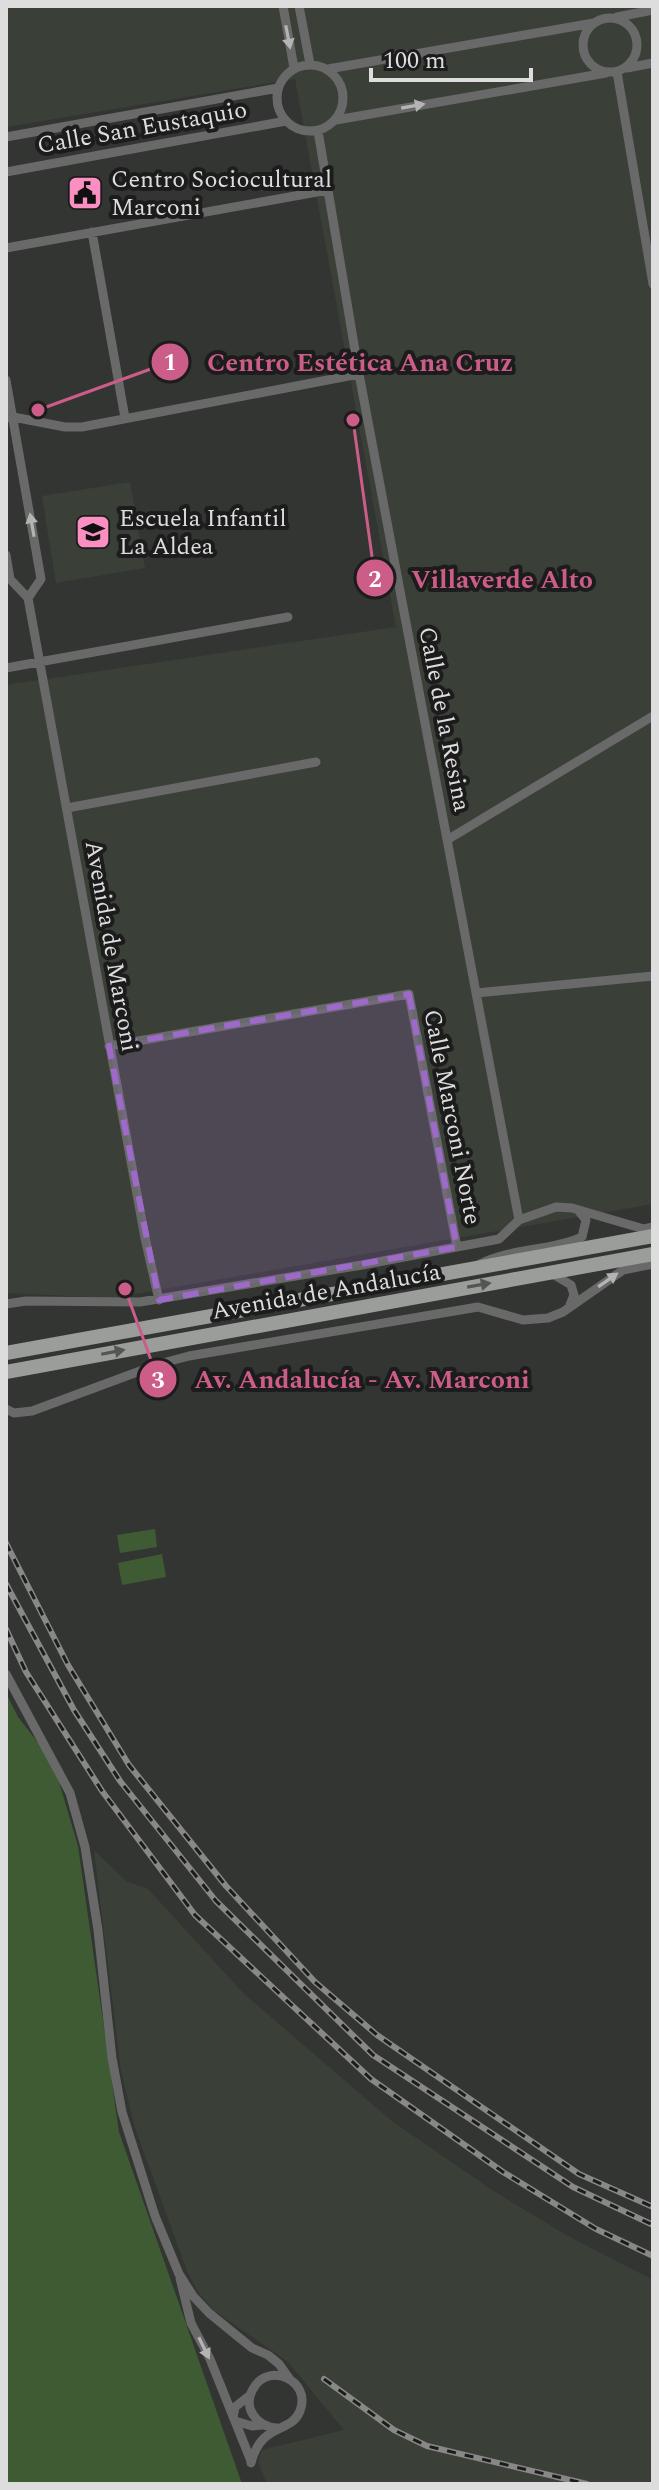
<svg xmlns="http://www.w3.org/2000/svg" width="659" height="2490" font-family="Spectral,serif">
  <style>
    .built { fill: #3a4038 }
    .green { fill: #3e5b33 }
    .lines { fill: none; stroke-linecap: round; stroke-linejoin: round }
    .minor { stroke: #686968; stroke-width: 9 }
    .primary { stroke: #9b9d9a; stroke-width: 14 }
    .rail-casing { stroke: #888987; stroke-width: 6 }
    .rail { stroke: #1b1c1b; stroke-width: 3; stroke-dasharray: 9; stroke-linecap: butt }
    .oneway { fill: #b3b4b3 }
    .oneway2 { fill: #555654 }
    .marked { fill: #9d6ac9; fill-opacity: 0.2; stroke: #9d6ac9; stroke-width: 6; stroke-dasharray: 16 10; stroke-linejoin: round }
    .labels { text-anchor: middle; stroke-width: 8; stroke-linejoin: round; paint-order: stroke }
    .street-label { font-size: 24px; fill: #dcdddc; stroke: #1b1c1b }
    .poi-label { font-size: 24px; fill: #dcdddc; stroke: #1b1c1b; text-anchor: start }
    .leader { fill: none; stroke: #cb5d88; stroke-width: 3 }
    .callout-dot { fill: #cb5d88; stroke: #1b1c1b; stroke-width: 3 }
    .mark-label { font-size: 24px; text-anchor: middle; font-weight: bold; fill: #fff }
    .callout-label { font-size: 26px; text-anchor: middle; font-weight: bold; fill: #cb5d88; stroke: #1b1c1b; stroke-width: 8; stroke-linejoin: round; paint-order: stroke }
  </style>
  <rect width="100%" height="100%" fill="#333532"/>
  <path class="built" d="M6 6H653V1204L112 1298 6 1293V685L396 627 295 79 6 127Z
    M130 482 145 568 56 583 42 496Z
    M94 1850 126 1881 148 1889 244 1994 393 2122 495 2192 568 2236 653 2280V2484H267L258 2462 262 2450 344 2430 287 2361 213 2310 198 2292 187 2271 135 2128 121 2071Z"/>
  <path class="green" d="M155 1529 157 1547 120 1553 117 1535Z
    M162 1554 166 1577 122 1585 118 1563Z
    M6 1693 18 1717 53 1762 78 1846 119 2132 242 2484H6Z"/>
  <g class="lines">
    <path class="minor" d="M283 6 294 68
      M299 6 310 64
      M617 17 653 10
      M583 45a27 27 0 1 1 54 0a27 27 0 1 1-54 0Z
      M277 98a33 33 0 1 1 66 0a33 33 0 1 1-66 0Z
      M627 68 653 63
      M328 69 594 23
      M617 72 653 284
      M336 120 606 73
      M318 131 359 374 519 1220
      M6 137 278 88
      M6 172 286 121
      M92 232 125 418
      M6 248 328 190
      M6 380 41 579 28 598
      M6 418 13 417 65 427H82L359 374
      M6 555 10 579 28 598
      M28 598 145 1238 159 1300
      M6 668 288 617
      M67 808 316 762
      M447 840 653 716
      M476 993 653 976
      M109 1046 409 994 457 1247
      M480 1264C512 1248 550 1251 582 1237L586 1220 578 1210
      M551 1273 571 1285 574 1295 570 1305
      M6 1304 26 1301 140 1302 362 1265 499 1239 519 1220 556 1207 572 1208 644 1229 653 1227
      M6 1409 14 1413 32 1411 159 1364 189 1356 478 1307 523 1320 548 1318 563 1312 623 1270 653 1264
      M6 1674 70 1793 85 1847 98 1930 112 2058 122 2112 155 2216 179 2274 193 2296 209 2313 252 2348 268 2355 279 2364 289 2378
      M180 2278 191 2323 210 2359 251 2461
      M233 2417 235 2407 249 2396
      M235 2421 252 2426 263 2425
      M251 2463C261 2422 291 2434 300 2411 312 2380 268 2361 253 2389 242 2408 257 2427 277 2428"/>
    <path class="primary" d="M6 1353 653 1236
      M6 1372 653 1254"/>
    <g class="rail-casing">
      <path id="rail" d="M6 1543 68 1665 129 1765 226 1886 315 1982 377 2035 579 2174 653 2207
        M6 1584 74 1710 120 1781 216 1901 373 2055 573 2187 653 2225
        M6 1629 26 1672 102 1791 195 1915 371 2079 503 2172 596 2229 653 2256
        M324 2379 394 2430 427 2446 587 2484"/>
    </g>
    <use href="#rail" class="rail"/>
  </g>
  <defs><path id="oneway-solid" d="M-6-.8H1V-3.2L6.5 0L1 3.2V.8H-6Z" transform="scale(2)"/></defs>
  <g class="oneway">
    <use href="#oneway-solid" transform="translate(288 37) rotate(79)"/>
    <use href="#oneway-solid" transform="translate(413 106) rotate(-10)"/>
    <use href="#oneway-solid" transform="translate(32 525) rotate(-100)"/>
    <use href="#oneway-solid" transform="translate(608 1280) rotate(-35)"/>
    <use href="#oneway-solid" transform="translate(204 2348) rotate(64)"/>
  </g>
  <g class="oneway2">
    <use href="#oneway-solid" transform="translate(479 1285) rotate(-10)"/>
    <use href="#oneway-solid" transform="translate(113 1352) rotate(-11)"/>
  </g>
  <path class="marked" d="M409 994 457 1247 159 1300 109 1046Z"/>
  <defs>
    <g id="civic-square" transform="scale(1.8)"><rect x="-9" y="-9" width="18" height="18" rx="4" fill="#fc8fc1" stroke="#1b1c1b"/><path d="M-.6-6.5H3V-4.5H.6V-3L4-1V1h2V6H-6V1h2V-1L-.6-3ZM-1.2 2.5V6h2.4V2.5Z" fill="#111"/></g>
    <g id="school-square" transform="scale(1.8)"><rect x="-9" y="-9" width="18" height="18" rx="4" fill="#fc8fc1" stroke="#1b1c1b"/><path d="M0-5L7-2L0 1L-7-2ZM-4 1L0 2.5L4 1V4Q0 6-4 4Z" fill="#111"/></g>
  </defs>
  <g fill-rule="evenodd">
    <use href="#civic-square" x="85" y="193"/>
    <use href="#school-square" x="93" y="532"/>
  </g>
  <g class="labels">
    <g class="street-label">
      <text transform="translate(142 127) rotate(-10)" y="8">Calle San Eustaquio</text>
      <text transform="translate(445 719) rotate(79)" y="8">Calle de la Resina</text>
      <text transform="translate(112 946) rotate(80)" y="8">Avenida de Marconi</text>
      <text transform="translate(453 1117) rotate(79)" y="8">Calle Marconi Norte</text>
      <text transform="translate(326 1291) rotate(-10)" y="8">Avenida de Andalucía</text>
    </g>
    <g class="poi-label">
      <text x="111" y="187">Centro Sociocultural<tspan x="111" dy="28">Marconi</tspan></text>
      <text x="119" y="526">Escuela Infantil<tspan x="119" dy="28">La Aldea</tspan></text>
    </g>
  </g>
  <path class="leader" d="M38 410L170 362M353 420L375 578M125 1289L158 1379"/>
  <g class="callout-dot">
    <circle cx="38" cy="410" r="8"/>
    <circle cx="353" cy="420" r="8"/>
    <circle cx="125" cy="1289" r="8"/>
    <circle cx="170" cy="362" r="20"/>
    <circle cx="375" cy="578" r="20"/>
    <circle cx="158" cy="1379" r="20"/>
  </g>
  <g class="mark-label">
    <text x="170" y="370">1</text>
    <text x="375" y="587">2</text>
    <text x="158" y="1388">3</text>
  </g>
  <g class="callout-label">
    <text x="360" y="371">Centro Estética Ana Cruz</text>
    <text x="502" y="588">Villaverde Alto</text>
    <text x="362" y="1388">Av. Andalucía - Av. Marconi</text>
  </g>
  <rect width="659" height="2490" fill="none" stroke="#dcdddc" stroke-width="16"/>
  <path d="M371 68v12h160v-12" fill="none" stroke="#dcdddc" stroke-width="4"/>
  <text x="383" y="68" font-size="24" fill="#dcdddc" stroke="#1b1c1b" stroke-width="6" paint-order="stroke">100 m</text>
</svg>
